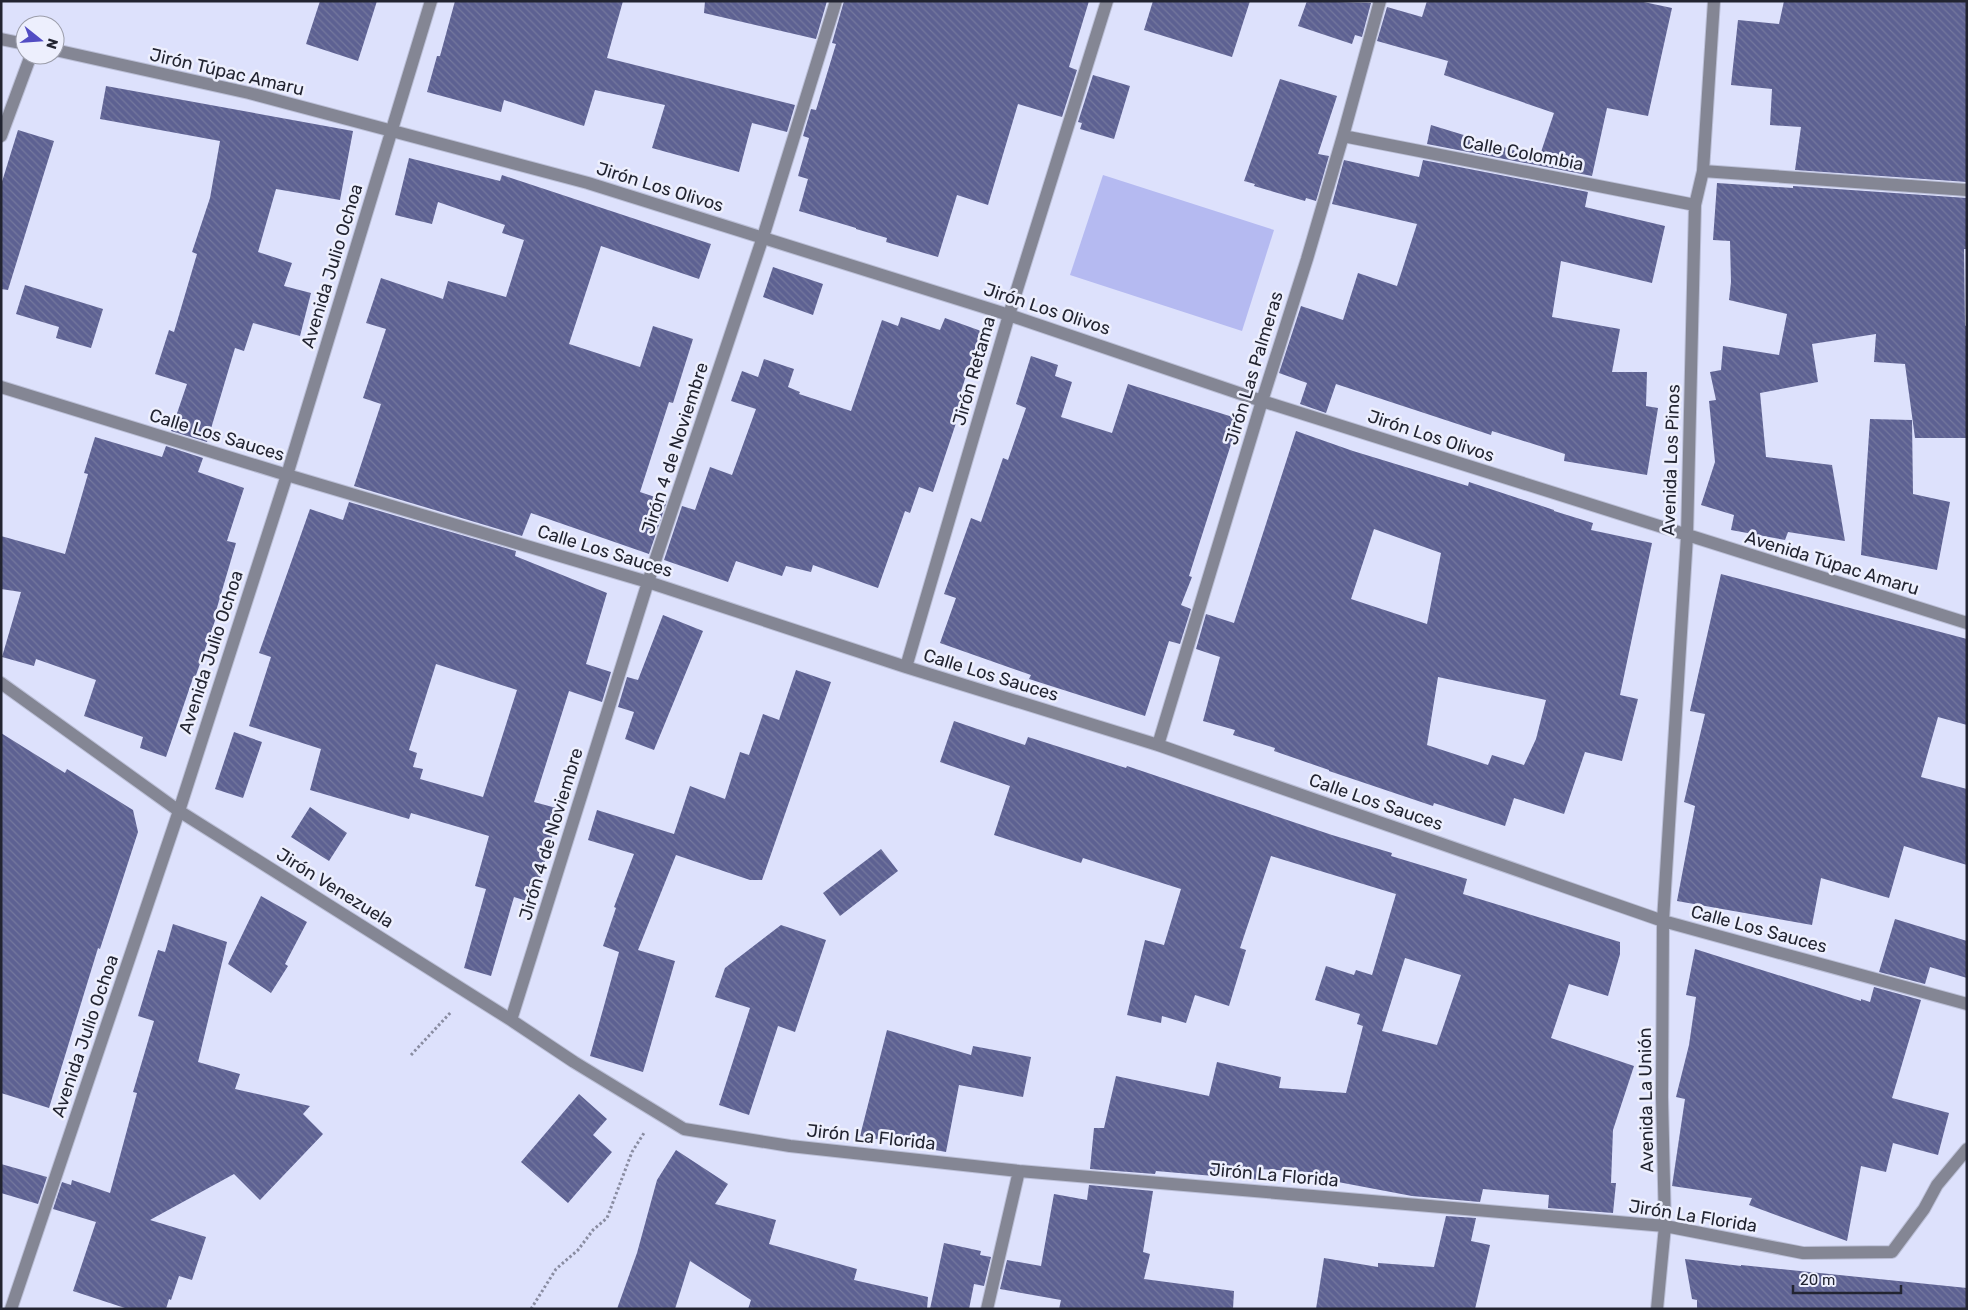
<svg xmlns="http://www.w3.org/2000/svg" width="1968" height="1310" font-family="Rubik,sans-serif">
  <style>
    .grass { fill: #b5baf1 }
    .building { fill: url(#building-back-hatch); fill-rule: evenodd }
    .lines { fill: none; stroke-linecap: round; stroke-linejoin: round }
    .minor-casing { stroke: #bbbfd7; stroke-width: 14 }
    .path { stroke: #898ca1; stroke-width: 3; stroke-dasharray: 2.5 2.5; stroke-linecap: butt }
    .minor { stroke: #848694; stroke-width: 12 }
    .labels { text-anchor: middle; stroke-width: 5; stroke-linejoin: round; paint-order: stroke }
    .street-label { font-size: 18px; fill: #222431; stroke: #edeffd }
  </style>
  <defs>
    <pattern id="building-back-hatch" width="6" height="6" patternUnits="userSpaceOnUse" patternTransform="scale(1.25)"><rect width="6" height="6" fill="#5d6192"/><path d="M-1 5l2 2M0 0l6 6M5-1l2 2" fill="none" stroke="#75789e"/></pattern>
  </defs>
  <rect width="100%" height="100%" fill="#dde1fc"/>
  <path class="grass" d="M1103 175 1274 230 1242 331 1070 275Z"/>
  <path class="building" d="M320 1H377L358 61 306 44Z
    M455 1H623L607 58 795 105 787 132 752 123 739 172 652 148 665 105 595 90 584 126 504 100 501 112 427 92 437 56H440Z
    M705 1H827L816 39 704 13Z
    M844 1H1089L1069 67 1077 70 1062 117 1018 104 988 205 957 195 938 257 886 242 887 238 856 229V228L799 211 808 179 798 176 809 138 803 136 811 109 816 110 836 44 832 43Z
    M1153 1H1250L1232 57 1144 30Z
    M1307 1 1371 3 1362 37 1355 35 1352 44 1298 26Z
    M1427 1H1639L1672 8 1648 116 1607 108 1592 176 1427 144 1431 125 1539 158 1554 113 1444 75 1448 61 1377 41 1387 7 1422 17Z
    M1784 1H1967V182L1795 170 1801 127 1770 125 1772 89 1731 85 1738 20 1779 24Z
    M1093 75 1130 86 1114 139 1080 129 1082 123 1078 122Z
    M1280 79 1337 96 1318 154 1329 156 1316 201 1306 198 1305 201 1254 186 1255 184 1244 181Z
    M106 86 353 131 340 200 276 189 258 252 292 263 284 286 311 293 300 336 253 323 244 351 235 348 207 442 171 431 187 384 155 374 169 330 174 332 197 254 192 252 210 198 220 141 100 119Z
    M18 130 54 141 8 290 1 289V185Z
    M409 158 500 181 502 175 711 244 699 279 601 246 569 344 640 367 653 326 693 339 673 403 669 402 640 492 667 501 649 554 531 513 522 536 354 486 381 404 363 398 386 329 366 323 381 278 443 299 448 281 506 297 524 240 502 233 505 225 438 202 432 224 395 215Z
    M1344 160 1419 177 1423 160 1588 192 1585 207 1665 226 1652 283 1561 261 1552 317 1620 329 1612 372H1647L1646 406 1658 408 1647 475 1564 461 1565 454 1492 431 1491 435 1336 384 1326 413 1300 404 1307 383 1279 373 1301 306 1343 320 1358 273 1397 286 1417 224 1332 204Z
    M1717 183 1793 188V186L1967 198V249H1964L1965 326 1967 325V438H1915L1905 364 1874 362 1876 334 1812 344 1818 382 1760 393 1766 457 1832 465 1845 541 1788 532 1785 540 1731 530 1734 515 1701 505 1715 462 1709 401 1716 400 1710 372 1721 370 1723 346 1779 355 1787 314 1729 300 1731 282 1730 241 1713 240Z
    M773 267 823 284 813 315 763 297Z
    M25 285 103 309 91 348 56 338 59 327 16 314Z
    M901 317 940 330 945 318 981 331 960 394 965 396 933 492 919 487 910 513 905 511 878 588 813 565 811 572 786 566 782 576 736 561 728 582 664 560 682 506 695 510 710 467 732 475 756 409 731 401 742 371 758 377 764 359 794 369 788 387 800 392 799 394 851 411 882 320 898 326Z
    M1031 356 1058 365 1055 376 1072 382 1061 417 1112 433 1128 384 1239 419 1189 576 1192 577 1181 605 1191 609 1180 644 1169 641 1145 716 1029 679 1031 675 940 643 956 598 944 594 971 518 981 522 1003 458 1008 460 1026 408 1016 404Z
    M1870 419 1912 420 1913 494 1950 502 1937 570 1861 555Z
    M1296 431 1353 451 1468 486 1469 482 1554 510V511L1593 523 1591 530 1652 543 1620 695 1638 699 1622 761 1585 752 1564 814 1514 798 1505 826 1434 803 1433 806 1329 771V770L1274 751 1275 748 1233 735 1235 730 1203 721 1220 657 1196 649 1206 614 1234 623ZM1374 529 1441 553 1427 624 1351 599ZM1438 677 1546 700 1536 739 1524 765 1492 755 1488 765 1427 745Z
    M95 437 162 457 166 446 203 458 198 472 244 488 227 541 236 543 216 611 218 612 195 678H193L166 757 140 748 143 737 84 716 96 680 36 659 34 666 2 657 21 592 1 589V536L65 554 88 474 84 473Z
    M349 502 516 551 515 556 607 593 586 664 611 672 602 702 569 691 534 802 560 809 533 903 514 897 491 976 464 968 486 889 475 886 489 836 411 813 409 819 310 790 321 749 249 726 271 657 259 653 310 509 343 520ZM436 664 517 690 483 797 420 779 423 769 413 767 417 753 409 750Z
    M1721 574 1967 639V725L1938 717 1921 777 1967 789V865L1904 846 1889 898 1821 878 1812 925 1677 901 1695 806 1684 802 1705 714 1690 711Z
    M663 615 703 631 654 750 625 739 634 712 618 707 627 677 638 680Z
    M796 670 831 682 762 880H750L676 855 638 950 675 961 643 1072 590 1056 619 952 603 946 616 908 614 907 634 854 588 840 597 810 674 834 690 786 725 799 740 752 749 755 763 714 779 720Z
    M954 721 1025 745 1028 737 1126 768 1127 766 1332 835 1392 853 1391 856 1467 879 1463 894 1620 942V954L1608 996 1569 984 1551 1038 1634 1066 1613 1130 1611 1183H1616L1613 1213 1548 1208 1549 1195 1483 1189 1480 1202 1412 1196 1322 1179 1323 1173 1261 1169 1260 1180 1156 1171 1155 1174 1090 1169 1094 1128H1104L1116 1076 1209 1096 1217 1062 1281 1077 1279 1088 1346 1093 1363 1026 1357 1024 1360 1014 1315 1000 1326 966 1354 975 1356 970 1372 975 1396 894 1271 856 1240 948 1246 950 1229 1006 1195 995 1186 1023 1162 1016 1161 1023 1127 1015 1145 940 1164 945 1181 889 1083 858 1081 863 994 835 1010 786 940 762ZM1405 958 1461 975 1437 1045 1382 1031Z
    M234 732 262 742 243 798 215 789Z
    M1 733 65 773 67 769 133 810 138 832 100 949 98 948 49 1108 1 1093Z
    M310 807 347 833 329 861 291 837Z
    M881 849 898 871 840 916 823 893Z
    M261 896 307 922 285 964 288 966 271 993 228 964Z
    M1895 919 1967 941V978L1930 967 1925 984 1879 972Z
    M173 924 227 942 198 1062 240 1074 235 1089 310 1106 303 1114 323 1134 260 1200 234 1174 150 1220 206 1237 192 1280 179 1276 171 1300 169 1299 166 1309H128L73 1291 96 1222 53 1209 62 1182 71 1185 72 1180 110 1193 137 1093 133 1092 154 1021 138 1016 158 950 165 952Z
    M781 925 826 940 795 1032 778 1026 749 1115 719 1105 750 1008 715 997 725 968Z
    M1695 949 1861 1001V999L1870 1002 1874 987 1921 1000 1892 1098 1949 1113 1938 1155 1893 1143 1886 1172 1861 1166 1847 1241 1749 1205 1752 1198 1672 1186 1685 1099 1676 1097 1689 1045 1696 997 1686 995Z
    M887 1030 971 1055 973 1046 1031 1057 1023 1097 959 1085 946 1152 860 1136Z
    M579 1094 607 1119 593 1135 612 1152 568 1203 521 1162Z
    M676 1150 728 1184 715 1204 776 1220 769 1244 857 1269 854 1280 928 1297 927 1309H748L751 1300 690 1261 675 1309H617L637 1253 657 1180Z
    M1 1164 47 1177 38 1204 1 1193Z
    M1089 1185 1153 1191 1143 1252 1150 1254 1144 1279 1234 1291 1233 1309H1059L1061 1300 1000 1289 1007 1260 1041 1266 1054 1194 1087 1200Z
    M1446 1216 1476 1218 1471 1241 1490 1245 1475 1309H1316L1324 1258 1378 1267V1263L1434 1267Z
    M944 1243 981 1251 980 1255 991 1257 984 1286 974 1284 969 1309H930Z
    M1685 1259 1741 1266V1265L1967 1288V1309H1697V1300L1692 1299Z"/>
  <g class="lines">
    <g class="minor-casing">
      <path id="minor" d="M1 39 25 44
        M55 50 249 93 588 183 1009 315 1262 401 1967 623
        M1 136 31 55
        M1343 136 1695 205
        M1703 171 1967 190
        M1 387 287 475 648 582 906 667 1158 745 1663 921 1967 1004
        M906 667 1009 315 1107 1
        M1 683 179 811 511 1020 574 1062 684 1129 790 1146 1019 1171 1665 1226 1803 1253 1892 1252 1924 1209 1937 1185 1967 1149
        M1158 745 1262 401 1307 259 1343 136 1380 1
        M511 1020 648 582 763 237 836 1
        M11 1309 179 811 287 475 431 1
        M987 1309 1019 1171
        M1657 1309 1665 1226 1662 1097 1663 921 1687 536 1695 205 1703 171 1714 1"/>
    </g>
    <path class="path" d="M411 1055 451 1012
      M531 1309 556 1269 578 1250 593 1230 607 1218 632 1152 644 1133"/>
    <use href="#minor" class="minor"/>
  </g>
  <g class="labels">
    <g class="street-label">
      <text transform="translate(227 72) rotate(13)" y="6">Jirón Túpac Amaru</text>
      <text transform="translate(1523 153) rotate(11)" y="6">Calle Colombia</text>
      <text transform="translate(660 187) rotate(17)" y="6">Jirón Los Olivos</text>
      <text transform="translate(332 266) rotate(-73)" y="6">Avenida Julio Ochoa</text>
      <text transform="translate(1047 309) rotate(18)" y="6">Jirón Los Olivos</text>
      <text transform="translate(1254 368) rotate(-73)" y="6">Jirón Las Palmeras</text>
      <text transform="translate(974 371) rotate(-74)" y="6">Jirón Retama</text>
      <text transform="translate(217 435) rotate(17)" y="6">Calle Los Sauces</text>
      <text transform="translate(1431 436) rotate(18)" y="6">Jirón Los Olivos</text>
      <text transform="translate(675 448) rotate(-72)" y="6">Jirón 4 de Noviembre</text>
      <text transform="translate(1671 460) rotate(-88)" y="6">Avenida Los Pinos</text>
      <text transform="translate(605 551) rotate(17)" y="6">Calle Los Sauces</text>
      <text transform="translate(1832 563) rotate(17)" y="6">Avenida Túpac Amaru</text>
      <text transform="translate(211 652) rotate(-72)" y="6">Avenida Julio Ochoa</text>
      <text transform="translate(991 675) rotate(17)" y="6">Calle Los Sauces</text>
      <text transform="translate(1376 802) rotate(19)" y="6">Calle Los Sauces</text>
      <text transform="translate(551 834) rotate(-73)" y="6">Jirón 4 de Noviembre</text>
      <text transform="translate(335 888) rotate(32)" y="6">Jirón Venezuela</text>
      <text transform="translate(1759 929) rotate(15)" y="6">Calle Los Sauces</text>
      <text transform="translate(85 1036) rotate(-71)" y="6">Avenida Julio Ochoa</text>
      <text transform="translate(1646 1100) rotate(-91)" y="6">Avenida La Unión</text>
      <text transform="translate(871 1137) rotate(6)" y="6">Jirón La Florida</text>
      <text transform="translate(1274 1175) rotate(5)" y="6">Jirón La Florida</text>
      <text transform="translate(1693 1216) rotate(9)" y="6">Jirón La Florida</text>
    </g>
  </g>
  <rect width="1968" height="1310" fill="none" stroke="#222431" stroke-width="5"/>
  <g transform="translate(40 40) rotate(107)"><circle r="24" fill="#edeffd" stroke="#9c9eab"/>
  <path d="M0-4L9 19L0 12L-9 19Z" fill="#524cc3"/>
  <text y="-8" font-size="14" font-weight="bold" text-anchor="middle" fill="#222431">N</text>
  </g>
  <path d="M1793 1285v8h108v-8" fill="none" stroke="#222431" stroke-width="2.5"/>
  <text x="1800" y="1285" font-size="15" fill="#222431" stroke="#edeffd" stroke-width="4" paint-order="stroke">20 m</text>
</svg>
